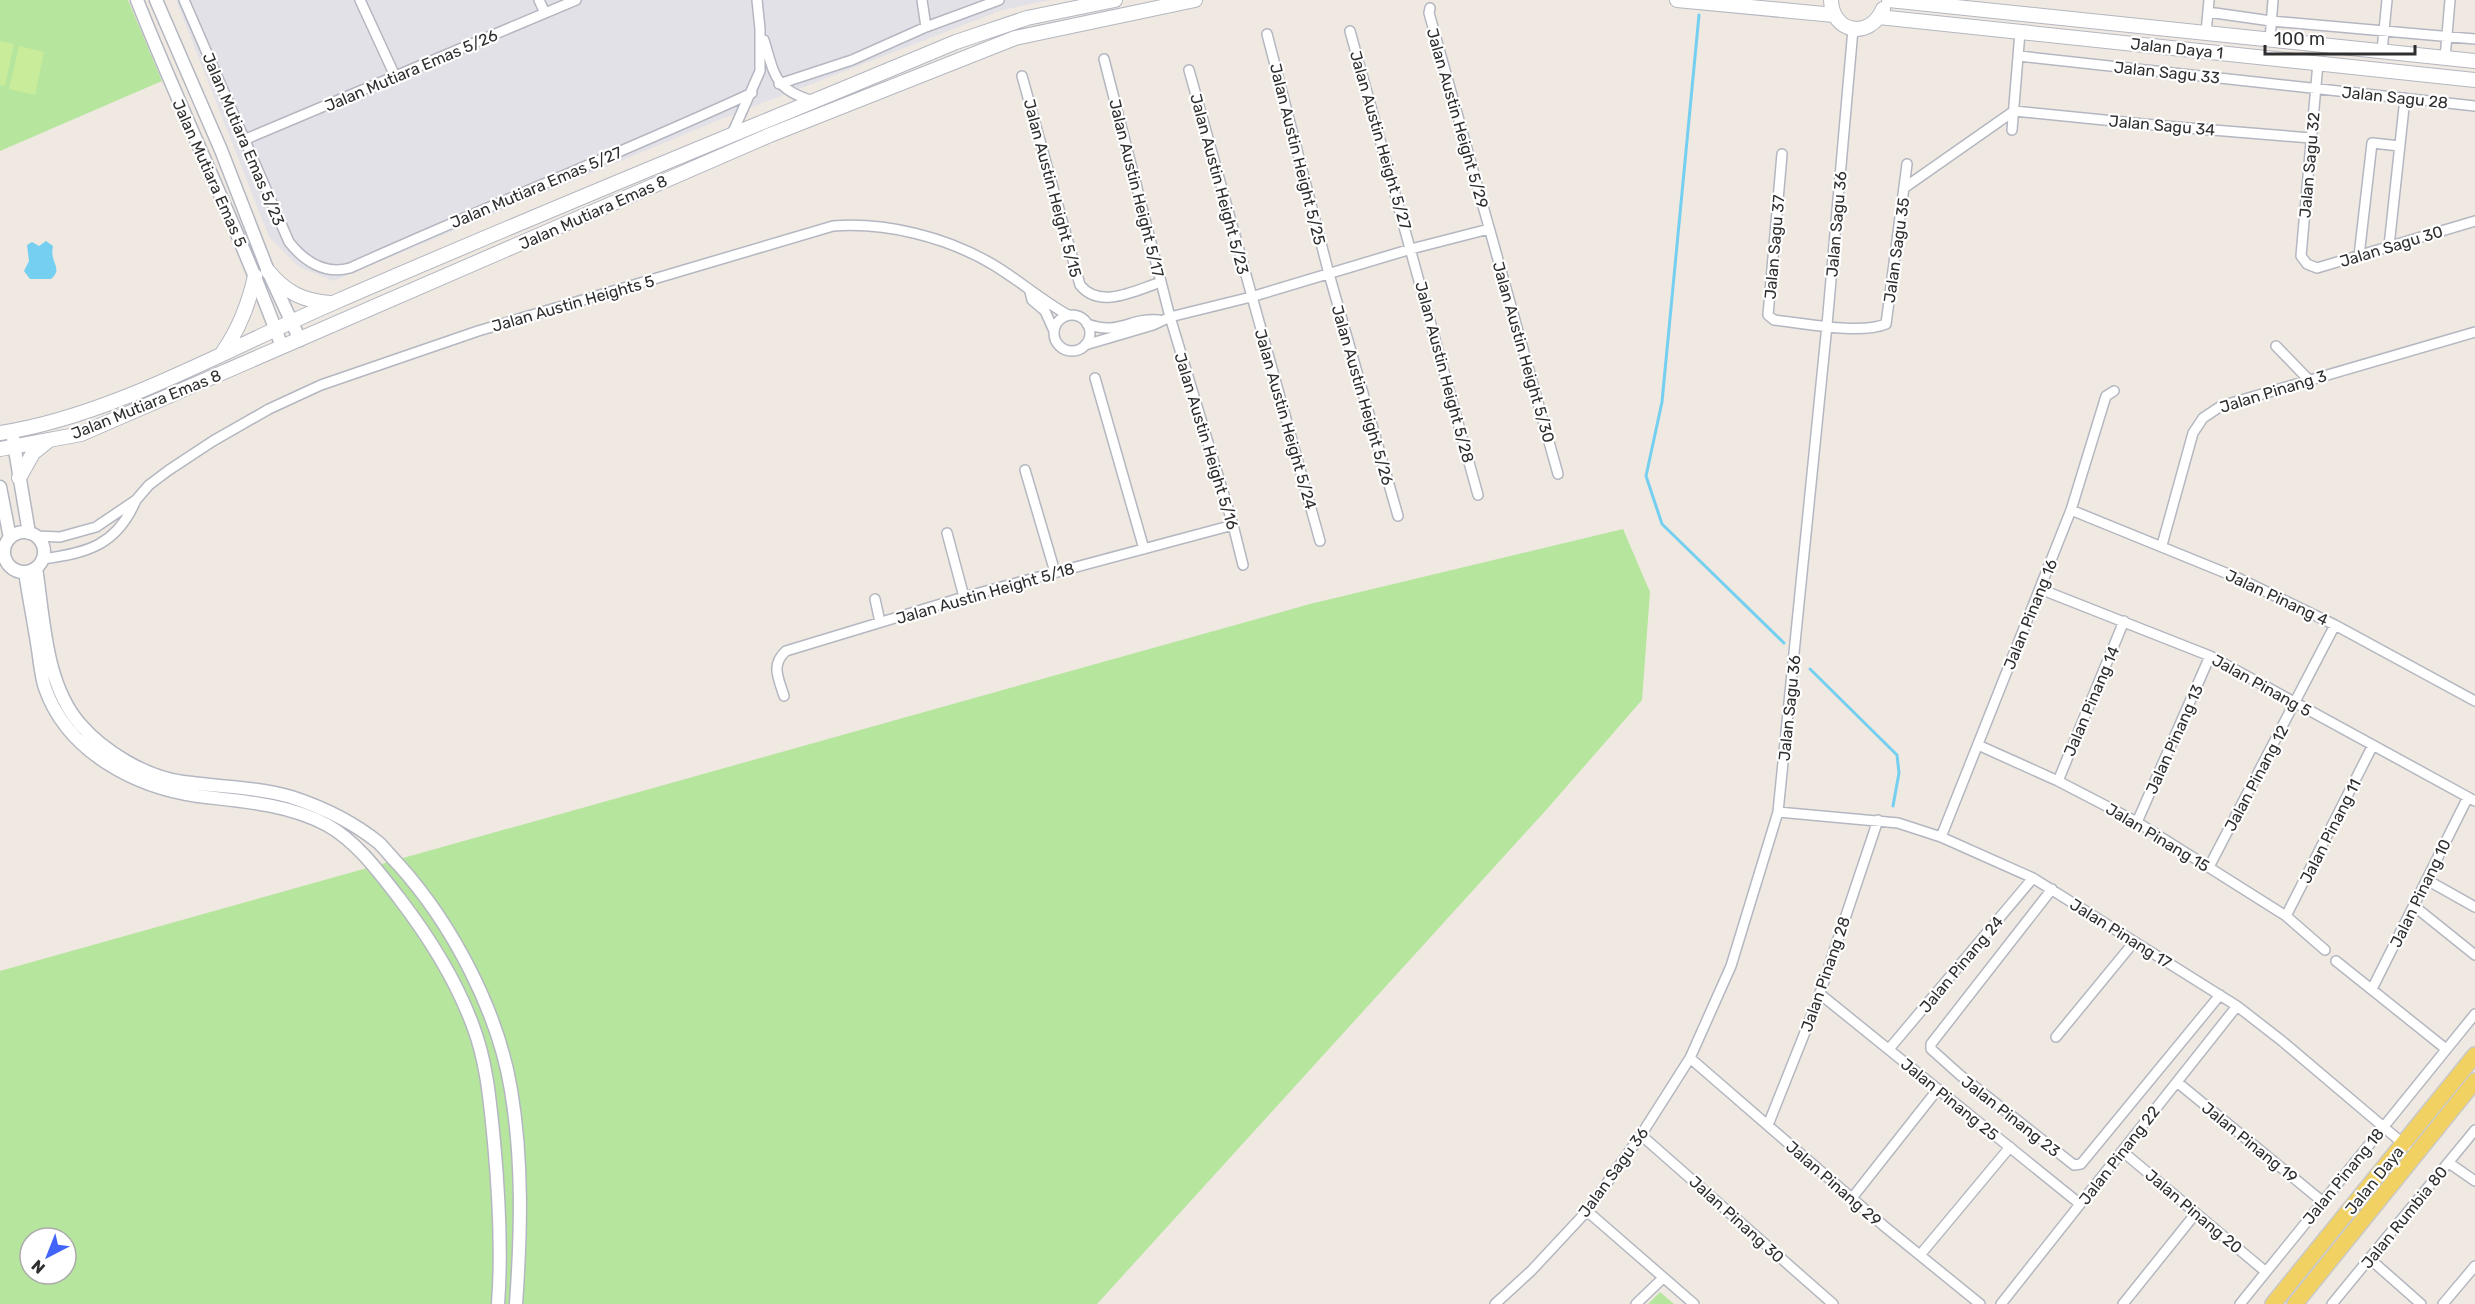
<svg xmlns="http://www.w3.org/2000/svg" width="2475" height="1304" font-family="Rubik,sans-serif">
  <style>
    .industrial { fill: #e3e1e8 }
    .green { fill: #b6e59e; fill-rule: evenodd }
    .pitch { fill: #c9ec9a }
    .water { fill: #75cff0 }
    .lines { fill: none; stroke-linecap: round; stroke-linejoin: round }
    .stream { stroke: #75cff0; stroke-width: 3 }
    .minor-casing { stroke: #b4b7c1; stroke-width: 12 }
    .tertiary-casing { stroke: #b4b7c1; stroke-width: 15 }
    .secondary-casing { stroke: #b4b7c1; stroke-width: 16 }
    .primary-casing { stroke: #c9c9c9; stroke-width: 18 }
    .minor { stroke: #fff; stroke-width: 9 }
    .tertiary { stroke: #fff; stroke-width: 12 }
    .secondary { stroke: #fff; stroke-width: 14 }
    .primary { stroke: #f2d163; stroke-width: 15 }
    .labels { text-anchor: middle; stroke-width: 4.5; stroke-linejoin: round; paint-order: stroke }
    .street-label { font-size: 16px; fill: #2e2e2e; stroke: #fff }
  </style>
  <rect width="100%" height="100%" fill="#efe9e1"/>
  <path class="industrial" d="M176 0H1050L1002 10 719 120 333 281 299 267 269 237Z"/>
  <path class="green" d="M0 0H128L162 81 0 151Z
    M1623 529 1650 592 1642 700 1547 809 1097 1304H0V971L1310 604ZM30 1238H66V1274H30Z
    M1660 1292 1674 1304H1648Z"/>
  <path class="pitch" d="M0 41 14 44 5 86 0 85Z
    M19 46 44 52 35 95 9 89Z"/>
  <path class="water" d="M46 241 53 246C49 263 64 268 51 279H30L24 271 29 261 27 245 32 242 39 246Z"/>
  <g class="lines">
    <path class="stream" d="M1699 15 1662 402 1646 476 1662 524 1784 643
      M1810 669 1897 755 1899 773 1893 806"/>
    <g class="minor-casing">
      <path id="minor" d="M184 0 289 242C304 261 325 275 350 268 483 208 619 154 752 93
        M360 0 395 76
        M539 0 545 13
        M922 0 926 27
        M1430 8 1429 13 1558 474
        M2208 12 2271 21 2475 39
        M1350 31 1478 495
        M2206 33 2209 0
        M1267 34 1329 274 1398 516
        M764 40C775 76 774 89 813 101
        M2270 40 2273 0
        M2382 51 2387 0
        M2019 56 2475 106
        M2445 58 2450 0
        M1104 59 1170 317 1233 525 1243 565
        M2318 63 2301 256 2307 264 2317 268 2475 221
        M1189 70 1320 541
        M1022 76 1080 285C1100 310 1136 290 1161 282
        M779 84 852 60 926 27 999 0
        M2012 130 2020 32
        M732 134 760 71V29L757 0
        M246 139 576 0
        M1782 154 1768 315 1774 320C1804 323 1859 335 1886 324L1907 164
        M1904 188 2014 111 2164 126 2311 138
        M2389 246 2405 98
        M2359 256 2372 143 2400 146
        M1030 292 1032 300 1045 311 1054 331
        M1054 333a18 18 0 1 1 36 0a18 18 0 1 1-36 0Z
        M1087 324C1120 336 1130 317 1159 320
        M1085 345 1153 325 1170 317 1251 297 1411 249 1489 229
        M2276 346 2308 379
        M1095 378 1144 549
        M1025 470 1055 572
        M2071 510 2238 578 2335 625 2475 701
        M947 533 964 597
        M35 536 60 537 96 527 136 500 149 485 169 470 213 441 269 409 321 385 478 331 833 226C886 222 946 237 992 264 1019 280 1041 300 1068 315
        M2162 545 2193 433 2203 418 2221 406 2475 332
        M42 559C88 553 117 545 136 500
        M2040 589 2210 656 2475 801
        M875 599 880 622
        M784 696C779 679 770 665 786 651L964 597 1233 525
        M1978 745 2058 781 2137 822 2286 916 2325 950
        M2058 781 2124 621
        M1778 812 1898 823 1941 837 2033 878 2237 1006 2282 1041 2406 1146
        M2137 822 2210 656
        M1941 837 2071 510 2106 396 2114 391
        M2209 867 2335 625
        M2427 880 2475 907
        M2052 889 1931 1044V1049L1960 1075 2074 1165 2081 1164 2220 995
        M2414 906 2475 955
        M2286 916 2373 745
        M2336 961 2446 1049
        M2372 989 2468 797
        M1820 994 2080 1204
        M2056 1037 2134 942
        M1889 1049 2033 878
        M1690 1058 1884 1226 1980 1304
        M2177 1082 2323 1202
        M1768 1125 1817 1002 1878 820
        M1641 1135 1833 1304
        M2122 1151 2266 1272
        M2449 1163 2475 1181
        M1852 1198 1938 1089
        M1587 1211 1694 1304
        M1920 1255 2010 1147
        M2370 1259 2421 1304
        M1495 1304 1531 1271 1587 1211 1641 1135 1690 1058 1731 966 1778 812 1827 325 1853 29
        M1636 1304 1663 1278
        M2001 1304 2237 1006
        M2123 1304 2196 1213
        M2240 1304 2475 1014
        M2332 1304 2475 1130
        M2443 1304 2475 1266"/>
    </g>
    <g class="tertiary-casing">
      <path id="tertiary" d="M137 0C183 117 239 229 282 347
        M156 0 221 150 268 271 300 340
        M13 438 29 533
        M0 487 10 538
        M4 552a20 20 0 1 1 40 0a20 20 0 1 1-40 0Z
        M36 568C44 619 45 684 80 724 104 752 146 777 183 782 219 787 256 787 291 797 322 807 353 822 379 843 386 850 392 858 399 865 452 924 498 1011 511 1090 523 1161 521 1233 516 1304
        M25 572C29 598 34 623 38 649 40 662 41 676 45 688 67 751 134 787 198 796 241 801 288 804 327 825 356 841 379 872 399 898 429 937 456 980 473 1026 487 1063 490 1102 494 1142 499 1196 502 1250 498 1304"/>
    </g>
    <g class="secondary-casing">
      <path id="secondary" d="M1677 0 1834 15
        M1831 0C1832 33 1870 40 1883 9
        M1889 0 2475 61
        M1879 17 2475 80
        M268 271C285 292 303 301 330 303
        M223 352C239 329 249 303 255 276
        M0 433C112 416 229 348 333 303 539 213 748 129 956 42L1027 18 1115 0
        M0 449 81 434 770 135 1015 38 1195 0
        M19 478 33 453 48 441"/>
    </g>
    <g class="primary-casing">
      <path id="primary" d="M2273 1304 2475 1055
        M2295 1304 2475 1081"/>
    </g>
    <use href="#minor" class="minor"/>
    <use href="#tertiary" class="tertiary"/>
    <use href="#secondary" class="secondary"/>
    <use href="#primary" class="primary"/>
  </g>
  <g class="labels">
    <g class="street-label">
      <text transform="translate(2177 48) rotate(6)" y="6">Jalan Daya 1</text>
      <text transform="translate(411 70) rotate(-23)" y="6">Jalan Mutiara Emas 5/26</text>
      <text transform="translate(2167 72) rotate(6)" y="6">Jalan Sagu 33</text>
      <text transform="translate(2395 97) rotate(6)" y="6">Jalan Sagu 28</text>
      <text transform="translate(1458 118) rotate(74)" y="6">Jalan Austin Height 5/29</text>
      <text transform="translate(2162 125) rotate(5)" y="6">Jalan Sagu 34</text>
      <text transform="translate(244 139) rotate(67)" y="6">Jalan Mutiara Emas 5/23</text>
      <text transform="translate(1381 140) rotate(74)" y="6">Jalan Austin Height 5/27</text>
      <text transform="translate(1298 154) rotate(76)" y="6">Jalan Austin Height 5/25</text>
      <text transform="translate(2309 165) rotate(-85)" y="6">Jalan Sagu 32</text>
      <text transform="translate(210 173) rotate(66)" y="6">Jalan Mutiara Emas 5</text>
      <text transform="translate(1220 184) rotate(75)" y="6">Jalan Austin Height 5/23</text>
      <text transform="translate(536 187) rotate(-23)" y="6">Jalan Mutiara Emas 5/27</text>
      <text transform="translate(1053 188) rotate(75)" y="6">Jalan Austin Height 5/15</text>
      <text transform="translate(1137 188) rotate(76)" y="6">Jalan Austin Height 5/17</text>
      <text transform="translate(593 212) rotate(-24)" y="6">Jalan Mutiara Emas 8</text>
      <text transform="translate(1836 224) rotate(-85)" y="6">Jalan Sagu 36</text>
      <text transform="translate(2391 246) rotate(-17)" y="6">Jalan Sagu 30</text>
      <text transform="translate(1774 247) rotate(-85)" y="6">Jalan Sagu 37</text>
      <text transform="translate(1896 250) rotate(-82)" y="6">Jalan Sagu 35</text>
      <text transform="translate(573 303) rotate(-16)" y="6">Jalan Austin Heights 5</text>
      <text transform="translate(1524 352) rotate(74)" y="6">Jalan Austin Height 5/30</text>
      <text transform="translate(1445 372) rotate(75)" y="6">Jalan Austin Height 5/28</text>
      <text transform="translate(2273 391) rotate(-17)" y="6">Jalan Pinang 3</text>
      <text transform="translate(1363 395) rotate(74)" y="6">Jalan Austin Height 5/26</text>
      <text transform="translate(146 404) rotate(-22)" y="6">Jalan Mutiara Emas 8</text>
      <text transform="translate(1286 419) rotate(74)" y="6">Jalan Austin Height 5/24</text>
      <text transform="translate(1207 441) rotate(73)" y="6">Jalan Austin Height 5/16</text>
      <text transform="translate(985 593) rotate(-16)" y="6">Jalan Austin Height 5/18</text>
      <text transform="translate(2277 597) rotate(25)" y="6">Jalan Pinang 4</text>
      <text transform="translate(2030 614) rotate(-68)" y="6">Jalan Pinang 16</text>
      <text transform="translate(2262 685) rotate(29)" y="6">Jalan Pinang 5</text>
      <text transform="translate(2091 701) rotate(-67)" y="6">Jalan Pinang 14</text>
      <text transform="translate(1789 708) rotate(-84)" y="6">Jalan Sagu 36</text>
      <text transform="translate(2174 739) rotate(-66)" y="6">Jalan Pinang 13</text>
      <text transform="translate(2256 778) rotate(-62)" y="6">Jalan Pinang 12</text>
      <text transform="translate(2330 831) rotate(-63)" y="6">Jalan Pinang 11</text>
      <text transform="translate(2158 837) rotate(31)" y="6">Jalan Pinang 15</text>
      <text transform="translate(2420 893) rotate(-64)" y="6">Jalan Pinang 10</text>
      <text transform="translate(2121 933) rotate(32)" y="6">Jalan Pinang 17</text>
      <text transform="translate(1961 964) rotate(-50)" y="6">Jalan Pinang 24</text>
      <text transform="translate(1825 974) rotate(-71)" y="6">Jalan Pinang 28</text>
      <text transform="translate(1950 1099) rotate(39)" y="6">Jalan Pinang 25</text>
      <text transform="translate(2011 1116) rotate(38)" y="6">Jalan Pinang 23</text>
      <text transform="translate(2250 1142) rotate(39)" y="6">Jalan Pinang 19</text>
      <text transform="translate(2119 1155) rotate(-52)" y="6">Jalan Pinang 22</text>
      <text transform="translate(1613 1172) rotate(-54)" y="6">Jalan Sagu 36</text>
      <text transform="translate(2343 1176) rotate(-51)" y="6">Jalan Pinang 18</text>
      <text transform="translate(2374 1180) rotate(-51)" y="6">Jalan Daya</text>
      <text transform="translate(1834 1183) rotate(41)" y="6">Jalan Pinang 29</text>
      <text transform="translate(2194 1211) rotate(40)" y="6">Jalan Pinang 20</text>
      <text transform="translate(2404 1217) rotate(-51)" y="6">Jalan Rumbia 80</text>
      <text transform="translate(1737 1219) rotate(42)" y="6">Jalan Pinang 30</text>
    </g>
  </g>
  <g transform="translate(48 1256) rotate(222)"><circle r="28" fill="#ffffff" stroke="#ababab" stroke-width="1.5"/>
  <path d="M0-4.5L10 22L0 15L-10 22Z" fill="#4264fb"/>
  <text y="-9" font-size="16" font-weight="bold" text-anchor="middle" fill="#2e2e2e">N</text>
  </g>
  <path d="M2265 45v9h150v-9" fill="none" stroke="#2e2e2e" stroke-width="3"/>
  <text x="2274" y="45" font-size="18" fill="#2e2e2e" stroke="#ffffff" stroke-width="4.5" paint-order="stroke">100 m</text>
</svg>
